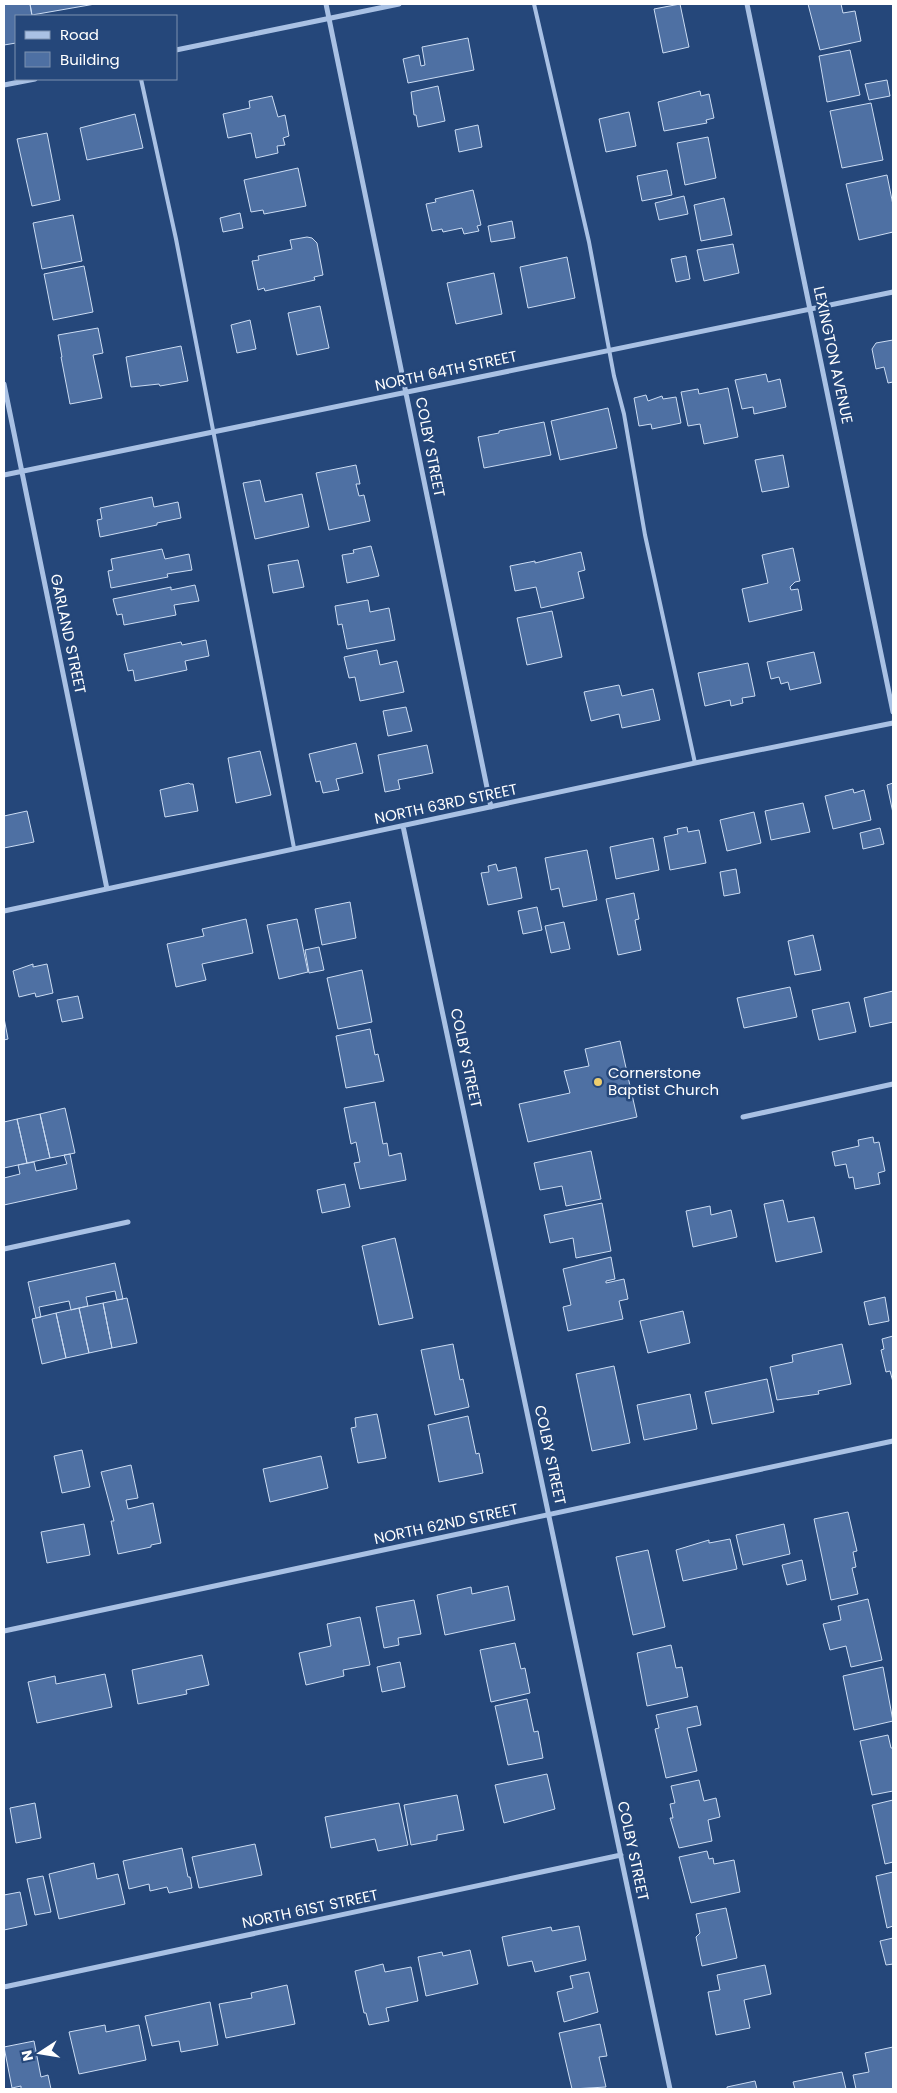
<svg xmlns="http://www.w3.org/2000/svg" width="897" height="2093" font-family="Poppins,sans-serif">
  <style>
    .building { fill: #4e70a3; stroke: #cbdcf3 }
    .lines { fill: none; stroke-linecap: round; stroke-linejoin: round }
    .service { stroke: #a9c1e4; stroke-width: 4 }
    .minor { stroke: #a9c1e4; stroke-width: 5 }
    .poi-dot { fill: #edcd6e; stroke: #25477a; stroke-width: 2 }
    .labels { text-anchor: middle; stroke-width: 5; stroke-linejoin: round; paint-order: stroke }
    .street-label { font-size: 15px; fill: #fff; stroke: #25477a }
    .poi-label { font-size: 15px; fill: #fff; stroke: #25477a; text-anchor: start }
  </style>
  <rect width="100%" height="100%" fill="#25477a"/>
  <path class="building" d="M4 4H30L32 16H16V43L4 45Z
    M30 4H95L32 15Z
    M680 4 689 47 663 53 654 9Z
    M808 4H841L843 13 855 11 861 41 820 50Z
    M468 38 474 70 408 83 403 59 419 55 421 66 425 65 422 47Z
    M850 50 860 95 827 102 819 56Z
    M887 80 890 96 869 100 865 84Z
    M438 86 445 121 418 127 416 115H414L411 92Z
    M700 91 701 96 709 94 714 118 706 120 707 123 664 131 658 102Z
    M272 96 278 117 285 115 289 136 283 138 285 145 277 146 278 153 256 158 251 133 228 138 223 114 250 108 249 101Z
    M871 103 883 160 842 168 830 111Z
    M629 112 636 146 606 152 599 119Z
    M135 114 143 148 87 160 80 128Z
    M478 125 482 147 459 152 455 130Z
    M47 133 60 200 32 206 17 139Z
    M708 137 716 178 685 185 677 143Z
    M298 168 306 206 264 214 263 210 251 212 244 180Z
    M667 170 672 195 642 201 637 176Z
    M887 175 893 205V232L859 240 846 184Z
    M473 190 481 225 477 226 479 231 464 234 462 228 443 232 442 229 432 231 426 204 436 202 435 199Z
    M684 196 688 214 659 220 655 203Z
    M724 198 732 235 701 241 694 205Z
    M240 213 243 228 223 232 220 218Z
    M73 215 82 261 42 269 33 223Z
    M512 221 515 238 491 242 488 226Z
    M307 237 312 238 317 243 323 275 314 277 315 280 265 291 264 288 258 290 252 261 259 260 258 256 292 249 290 240Z
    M733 244 739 273 704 281 697 250Z
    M686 256 690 279 676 282 671 259Z
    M567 257 575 298 528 308 520 267Z
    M84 266 93 312 53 320 44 274Z
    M494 273 502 314 456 324 447 283Z
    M320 306 329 348 297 355 288 313Z
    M250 320 256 349 237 353 231 325Z
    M98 328 103 353 93 355 102 398 70 404 61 357H62L58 335Z
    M893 340V382L888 383 884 367 876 369 872 349 876 343Z
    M181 346 188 381 160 386 159 384 131 387 126 357Z
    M766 374 768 382 780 379 786 407 754 414 753 407 742 409 735 380Z
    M728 388 738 437 704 444 700 424 688 426 681 392 698 389 699 394Z
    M646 395 648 401 662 396 663 399 676 397 681 423 652 429 651 424 639 426 634 398Z
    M608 408 617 448 560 460 551 421Z
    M544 422 551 455 484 468 478 437 499 433V431Z
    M783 455 789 487 762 492 755 460Z
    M356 465 360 484H356L359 496 364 495 370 521 329 530 316 473Z
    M260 480 265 502 302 494 309 527 255 539 243 483Z
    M152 497 154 507 178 502 181 518 157 523V525L100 537 97 520 102 519 100 508Z
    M371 546 379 576 347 583 342 555 354 553 353 550Z
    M793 548 800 581 795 582 790 587 791 590 798 589 802 610 749 622 742 589 768 583 762 555Z
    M162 549 165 559 189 554 192 570 167 574 168 577 111 588 108 571 113 570 111 559Z
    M581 552 585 570 578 572 584 598 541 608 536 587 515 591 510 566 535 561V563Z
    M298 560 304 587 273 593 268 565Z
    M195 585 199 601 174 605 176 615 124 625 122 614 117 615 113 599 171 587V590Z
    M368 600 370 612 389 608 395 640 347 649 342 624 338 625 335 606Z
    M552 611 562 657 527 665 517 618Z
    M206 640 209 656 185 661 187 670 135 681 133 670 128 671 124 654 181 642 182 645Z
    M377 650 380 665 397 661 404 692 360 701 355 677 349 678 344 657Z
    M814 652 821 683 790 690 788 682 781 684 779 677 771 679 767 662Z
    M748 663 755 696 742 698 743 703 731 706 730 700 705 706 698 673Z
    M619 685 622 696 653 689 660 720 622 728 619 714 591 721 584 692Z
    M406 707 412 731 388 736 383 711Z
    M356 743 363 773 336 779 339 790 323 793 320 781 316 782 309 754Z
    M427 745 433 773 398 780 400 789 385 792 378 755Z
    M260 751 271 795 236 803 228 758Z
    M189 783 190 784H193L198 811 165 817 160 790Z
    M893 783V813L887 785Z
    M853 789 854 793 864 790 871 820 833 829 825 796Z
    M803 803 810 832 771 840 765 811Z
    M27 811 34 842 4 848V816Z
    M754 812 761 843 727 851 720 820Z
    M687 827 688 832 699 830 706 863 670 870 664 837 678 834 677 829Z
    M880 828 884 844 863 849 860 833Z
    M653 838 659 870 616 879 610 847Z
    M587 850 597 900 563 907 559 888 551 890 545 858Z
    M496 864 498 871 516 867 522 898 488 905 481 873 489 872 488 866Z
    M736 869 740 893 724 896 720 872Z
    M634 893 639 919 635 920 641 950 618 955 606 899Z
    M350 902 356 938 322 945 315 909Z
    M537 907 542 930 523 934 518 911Z
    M246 919 253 953 202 964 206 980 176 987 167 944 204 936 202 929Z
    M297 919 308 972 279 979 267 925Z
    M564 922 570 949 551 953 545 926Z
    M813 935 821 970 795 975 788 941Z
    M319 947 324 970 309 973 305 950Z
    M33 964V967L47 964 53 993 36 997 35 993 19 997 13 971Z
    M362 970 372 1022 338 1029 327 978Z
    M790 987 797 1017 744 1028 737 998Z
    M893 991V1022L870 1027 864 998Z
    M78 996 83 1018 62 1022 57 1000Z
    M849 1002 856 1032 819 1040 812 1010Z
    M4 1018 8 1039 4 1040Z
    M370 1029 375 1055 378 1054 384 1081 346 1088 336 1036Z
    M620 1041 637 1117 528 1142 519 1104 570 1093 564 1071 589 1066 585 1049Z
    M375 1102 383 1144 387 1143 389 1156 401 1153 406 1180 360 1189 354 1163 360 1162 356 1142 351 1144 344 1108Z
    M65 1108 75 1153 50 1158 40 1114Z
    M40 1114 50 1158 27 1163 17 1119Z
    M17 1119 27 1163 4 1168V1122Z
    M873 1137 874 1143 879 1142 885 1171 878 1173 880 1184 855 1189 853 1177 849 1178 846 1164 835 1166 832 1152 859 1146 858 1140Z
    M591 1151 601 1199 566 1206 562 1186 540 1190 534 1163Z
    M70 1154 77 1189 4 1205V1178L20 1174 18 1165 34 1162 36 1171 67 1164 64 1155Z
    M345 1184 350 1207 322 1213 317 1190Z
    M783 1200 788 1222 814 1217 822 1252 776 1262 764 1204Z
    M602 1203 611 1251 576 1258 573 1238 550 1243 544 1215Z
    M710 1206 711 1215 731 1210 737 1237 693 1247 686 1211Z
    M395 1238 413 1318 379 1325 362 1246Z
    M611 1257 615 1279 606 1281V1283L624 1279 628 1299 619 1301 623 1319 568 1331 563 1307 571 1305 563 1269Z
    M115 1263 123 1299 117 1300 115 1291 86 1297 88 1306 71 1310 69 1301 39 1307 41 1317 36 1318 28 1282Z
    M885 1297 889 1321 869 1325 864 1302Z
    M127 1298 137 1343 112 1348 103 1303Z
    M103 1303 112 1348 89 1353 79 1308Z
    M79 1308 89 1353 66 1358 56 1313Z
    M683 1311 690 1343 648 1353 640 1321Z
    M56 1313 66 1358 42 1364 32 1319Z
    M893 1336V1382L890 1371 886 1372 881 1350 884 1349 882 1339Z
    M453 1344 460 1380 463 1379 469 1407 435 1415 421 1350Z
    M842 1344 851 1384 818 1391 819 1394 777 1400 770 1367 793 1362 792 1355Z
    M614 1366 630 1443 592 1451 576 1374Z
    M767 1379 774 1412 712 1424 705 1392Z
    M690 1394 697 1429 644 1440 637 1405Z
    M377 1414 386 1458 358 1463 351 1428 356 1427 355 1418Z
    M468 1416 476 1454 479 1453 483 1473 439 1482 428 1425Z
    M82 1450 90 1487 62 1493 54 1456Z
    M321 1456 328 1488 270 1502 263 1469Z
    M131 1465 138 1498 126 1500 128 1509 153 1503 161 1543 151 1545V1547L118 1554 111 1521H114L101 1472Z
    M848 1512 857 1551 853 1552 856 1567 852 1568 858 1594 831 1600 814 1519Z
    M84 1524 90 1555 47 1563 41 1532Z
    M784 1524 790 1554 743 1565 736 1535Z
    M730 1539 737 1569 683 1581 676 1550 709 1540V1543Z
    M648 1550 665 1627 633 1635 616 1557Z
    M802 1560 806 1580 787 1585 782 1565Z
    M508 1586 515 1620 445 1635 437 1595 471 1587 472 1594Z
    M868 1599 882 1660 851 1667 846 1646 830 1650 823 1624 841 1620 838 1606Z
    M414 1600 421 1634 398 1638 399 1645 384 1648 376 1607Z
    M360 1617 370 1665 343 1670 344 1676 306 1685 299 1653 331 1646 327 1624Z
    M515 1643 521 1669 525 1668 530 1693 491 1702 480 1650Z
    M671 1645 676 1668 682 1667 688 1697 647 1706 637 1653Z
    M202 1655 209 1685 186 1690 187 1694 138 1704 132 1670Z
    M400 1662 405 1687 382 1692 377 1667Z
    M883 1667 893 1721 854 1730 843 1676Z
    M105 1674 112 1707 37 1723 28 1682 55 1676 56 1684Z
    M527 1699 534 1732 538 1731 543 1758 508 1765 495 1706Z
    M697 1706 701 1725 687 1728 697 1771 666 1778 655 1729 659 1728 656 1715Z
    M888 1735 891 1748H893V1791L872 1795 860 1741Z
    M547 1774 555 1809 504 1823 495 1785Z
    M699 1780 704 1801 716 1798 720 1817 708 1820 712 1841 679 1848 670 1818H673L670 1804 675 1803 671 1786Z
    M457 1795 464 1830 437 1835V1840L411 1845 404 1805Z
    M893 1800V1862L885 1864 872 1805Z
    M35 1803 41 1838 16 1843 10 1808Z
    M399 1803 408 1845 378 1851 375 1839 331 1848 325 1817Z
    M255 1844 262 1875 199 1888 192 1857Z
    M182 1848 188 1877H190L192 1888 169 1893 167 1887 150 1891 149 1884 129 1889 123 1861Z
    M707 1851 709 1859 713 1858 714 1864 734 1860 740 1892 691 1903 679 1857Z
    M94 1863 97 1879 118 1874 125 1904 59 1919 49 1874Z
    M893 1872V1926L887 1928 876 1876Z
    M43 1876 51 1912 35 1915 27 1879Z
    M20 1892 27 1925 4 1930V1895Z
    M726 1908 737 1958 702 1966 696 1937 700 1933 696 1914Z
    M579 1926 586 1960 535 1972 532 1961 508 1966 502 1937 551 1927 552 1931Z
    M893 1938V1964L886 1965 880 1941Z
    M470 1950 478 1984 426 1996 418 1957 442 1952 443 1956Z
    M383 1964 385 1972 411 1967 418 2001 386 2008 389 2021 369 2025 366 2013H364L355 1971Z
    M765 1965 771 1994 744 2000 750 2028 716 2035 708 1992 720 1990 717 1975Z
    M589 1972 598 2012 564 2022 557 1992 573 1988 570 1976Z
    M287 1985 295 2024 226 2038 219 2004 252 1998 251 1993Z
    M210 2002 218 2045 181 2052 179 2041 152 2046 145 2016Z
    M600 2024 607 2056 599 2057 606 2087 572 2089 559 2033Z
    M105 2025 106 2032 139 2025 146 2060 79 2074 69 2032Z
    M34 2041 41 2077 48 2075 51 2089H21V2086L12 2088 4 2047Z
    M893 2047V2089H856L853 2075 869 2072 865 2053Z
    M842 2072 846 2089H795L793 2082Z
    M755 2081 757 2089H727V2087Z"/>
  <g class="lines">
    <path class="service" d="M534 4 589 242 614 376 624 414 645 535 695 763
      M141 79 176 239 294 848"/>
    <path class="minor" d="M326 4 491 807
      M747 4 893 712
      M176 50 399 4
      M4 85 35 79
      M4 384 107 889
      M4 475 893 292
      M403 826 670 2089
      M4 911 695 763 893 723
      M743 1117 893 1084
      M4 1249 128 1222
      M4 1631 893 1441
      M4 1987 621 1855"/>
  </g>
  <circle class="poi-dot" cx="598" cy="1082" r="5"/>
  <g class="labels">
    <g class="street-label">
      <text transform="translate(833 355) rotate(78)" y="5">LEXINGTON AVENUE</text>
      <text transform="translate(446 371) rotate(-12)" y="5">NORTH 64TH STREET</text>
      <text transform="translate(430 447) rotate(79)" y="5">COLBY STREET</text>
      <text transform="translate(68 634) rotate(78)" y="5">GARLAND STREET</text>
      <text transform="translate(446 804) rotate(-12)" y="5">NORTH 63RD STREET</text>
      <text transform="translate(466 1058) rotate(78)" y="5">COLBY STREET</text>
      <text transform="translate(550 1455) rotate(78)" y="5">COLBY STREET</text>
      <text transform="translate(446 1524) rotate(-12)" y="5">NORTH 62ND STREET</text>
      <text transform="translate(633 1851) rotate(78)" y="5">COLBY STREET</text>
      <text transform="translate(310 1909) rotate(-12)" y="5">NORTH 61ST STREET</text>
    </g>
    <g class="poi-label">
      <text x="608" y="1078">Cornerstone<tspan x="608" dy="17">Baptist Church</tspan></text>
    </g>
  </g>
  <rect width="897" height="2093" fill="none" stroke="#ffffff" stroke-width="10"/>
  <rect x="15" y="15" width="162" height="65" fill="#25477a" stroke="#7c91af"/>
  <rect x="25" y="31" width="25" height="8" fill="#a9c1e4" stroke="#7c91af"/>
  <text x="60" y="40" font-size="15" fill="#ffffff">Road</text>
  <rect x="25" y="52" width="25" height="15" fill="#4e70a3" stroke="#7c91af"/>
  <text x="60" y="65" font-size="15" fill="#ffffff">Building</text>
  <g transform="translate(40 2053) rotate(258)" stroke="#25477a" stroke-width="4" paint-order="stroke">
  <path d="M0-4L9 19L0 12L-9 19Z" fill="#ffffff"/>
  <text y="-8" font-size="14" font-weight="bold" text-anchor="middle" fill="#ffffff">N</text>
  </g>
</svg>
